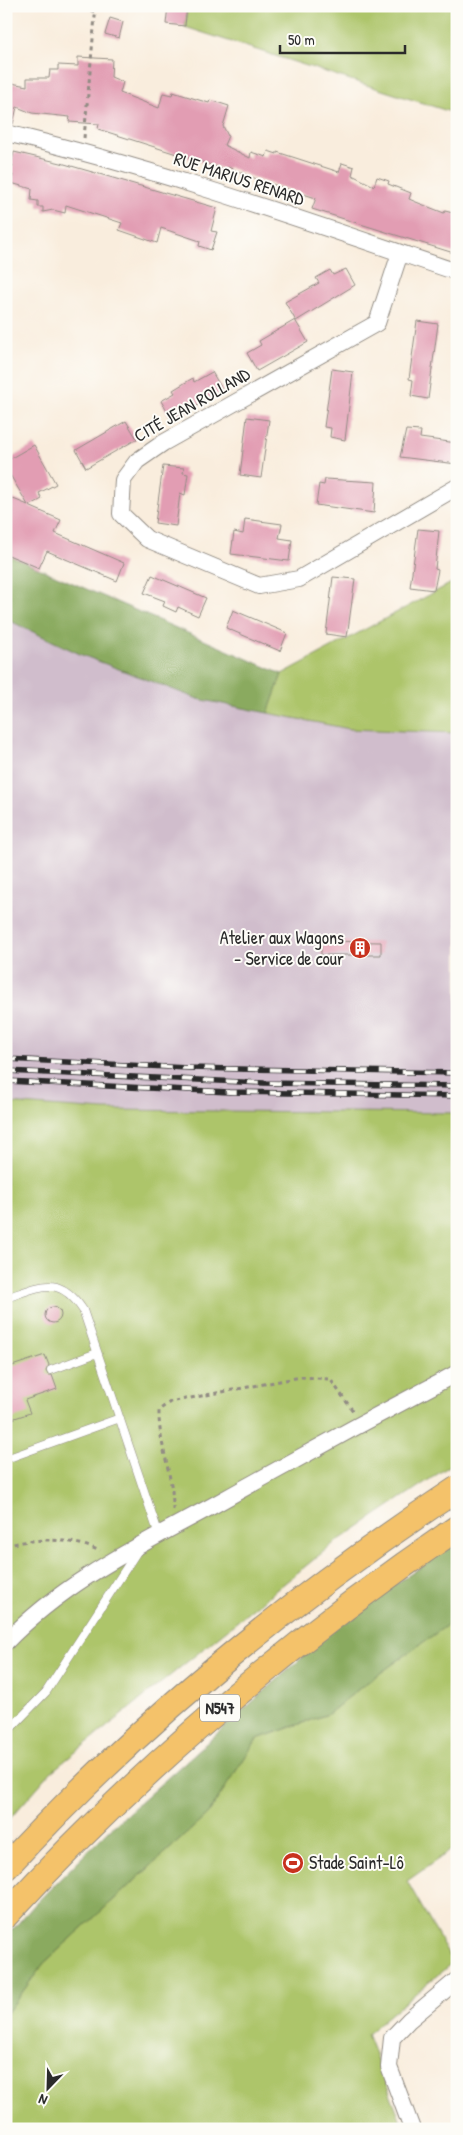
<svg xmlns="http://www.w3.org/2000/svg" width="463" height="2135" font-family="'Patrick Hand',sans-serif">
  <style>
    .industrial { fill: #d0bdcc }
    .green { fill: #adc56a; stroke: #6c784a }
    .forest { fill: #8aaa5e; stroke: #5a6a44 }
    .building { fill: #e29db3 }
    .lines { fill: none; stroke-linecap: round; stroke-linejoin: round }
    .service-casing { stroke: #928c84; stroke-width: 9 }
    .minor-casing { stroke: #928c84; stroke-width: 18 }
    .primary-casing { stroke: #928c84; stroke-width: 27 }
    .path { stroke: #928c84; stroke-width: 3; stroke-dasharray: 4 4; stroke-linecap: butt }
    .service { stroke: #fff; stroke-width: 8 }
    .minor { stroke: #fff; stroke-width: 16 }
    .primary { stroke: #f4c26a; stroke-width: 25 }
    .rail-casing { stroke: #2b2b2b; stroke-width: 5.5 }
    .rail { stroke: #fdfcf7; stroke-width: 4; stroke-dasharray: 11; stroke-linecap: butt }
    .labels { text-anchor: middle; stroke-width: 4; stroke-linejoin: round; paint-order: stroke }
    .shield { fill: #fdfcf7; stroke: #6a6a68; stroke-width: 1 }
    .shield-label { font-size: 16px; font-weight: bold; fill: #2b2b2b }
    .street-label { font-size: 18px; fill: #2b2b2b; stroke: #fdfcf7 }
    .poi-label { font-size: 18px; fill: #2b2b2b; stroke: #fdfcf7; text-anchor: end }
  </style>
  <rect width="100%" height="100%" fill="#fdfcf7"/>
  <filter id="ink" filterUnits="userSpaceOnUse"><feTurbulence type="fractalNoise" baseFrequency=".02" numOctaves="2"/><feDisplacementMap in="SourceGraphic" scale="10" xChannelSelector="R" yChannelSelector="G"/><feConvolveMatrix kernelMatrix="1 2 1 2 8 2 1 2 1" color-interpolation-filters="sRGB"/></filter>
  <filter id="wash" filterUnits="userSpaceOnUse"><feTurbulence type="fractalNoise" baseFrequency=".0096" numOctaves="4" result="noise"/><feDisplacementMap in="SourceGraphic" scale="20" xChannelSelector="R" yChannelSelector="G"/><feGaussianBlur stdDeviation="1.12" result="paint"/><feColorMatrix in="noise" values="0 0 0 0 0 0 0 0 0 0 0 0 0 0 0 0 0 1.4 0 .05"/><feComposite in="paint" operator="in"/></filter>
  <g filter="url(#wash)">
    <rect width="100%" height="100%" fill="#f9eddd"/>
    <path class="industrial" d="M6 619 82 655 198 699 350 729 457 733V1113L104 1110 6 1103Z"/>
    <path class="green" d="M187 6H457V114L185 27Z
      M457 580V733L350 729 268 713 282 674Z
      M6 1103 104 1110 457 1113V1461L333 1544 51 1772 6 1823Z
      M457 1618V1846L407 1881 453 1962 367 2034 404 2129H6V2014L44 1963 207 1815 257 1739 328 1714 365 1684Z"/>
    <path class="forest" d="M6 554 282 674 268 713 198 699 82 655 6 619Z
      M457 1543V1618L365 1684 328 1714 257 1739 207 1815 44 1963 6 2014V1937L36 1903 108 1831 352 1613Z"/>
    <g id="blocks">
      <path class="building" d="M168 6H187L185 26 166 24Z
        M110 18 123 22 119 38 105 34Z
        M78 57 112 59 111 77 123 82 120 93 159 108 163 93 172 95 173 92 209 103 210 100 229 106 223 126 228 136 224 145 250 158 251 152 266 157 268 151 277 154V152L339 172 342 163 354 167 352 175 374 186 377 177 389 181 388 184 411 193 409 199 416 202 444 213 445 211 457 214V254L312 209 316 198 259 180 228 167 227 170 98 129 99 124 69 122 70 117 32 113 17 107 13 124 6 123V82L27 86V78H49L50 70H58V65L78 66Z
        M14 152 61 163 217 208 211 231 217 232 211 250 199 246 200 241 161 228 157 243 119 230 122 223 66 205 65 213 53 210 43 212V207H38V201L31 200 32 189 11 183 13 175 10 174 13 165H11Z
        M346 269 355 285 296 321 285 302 319 283 316 278 330 270 333 275Z
        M295 320 308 342 257 371 247 353 261 345 259 341Z
        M417 321 438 324 428 399 411 396 413 380 409 379Z
        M332 369 353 372 345 440 330 437 331 428 324 427Z
        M212 372 223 391 172 420 161 401 175 393 173 390 193 378 194 382Z
        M247 417 269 420 261 478 240 475Z
        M126 421 137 439 86 468 76 450Z
        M406 430 421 431 420 438 457 443V464L400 457Z
        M34 445 56 484 39 493 42 499 29 506 61 520 55 533 124 563 117 581 47 551 39 568 6 554V496L28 505 6 468V461Z
        M163 466 184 468 183 473 188 474 185 495 180 493 176 526 155 523Z
        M325 479 376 482 374 513 316 505 319 484 324 485Z
        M245 519 282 524 279 538 292 540 289 561 231 554 234 532 243 534Z
        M418 529 439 531 435 569 438 570 434 590 410 587Z
        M152 575 206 598 198 616 178 607 176 612 163 606 165 601 144 593Z
        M333 577 355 579 347 637 326 634Z
        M233 610 287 633 280 651 226 628Z
        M321 941 381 942V955H321Z
        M45 1315a8 8 0 1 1 16 0a8 8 0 1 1-16 0Z
        M45 1355 49 1365 46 1371 48 1375H52L57 1389 25 1400 30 1413 6 1421V1368Z"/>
    </g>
  </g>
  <g filter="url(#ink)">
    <use href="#blocks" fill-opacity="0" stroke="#928c84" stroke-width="1"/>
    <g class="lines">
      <g class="service-casing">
        <path id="service" d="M6 1298C41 1286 59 1274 83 1310L159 1535
          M51 1370 97 1353
          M6 1459 120 1418
          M6 1733 46 1692 136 1553"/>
      </g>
      <g class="minor-casing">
        <path id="minor" d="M6 133C159 169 308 222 457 272
          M400 253 377 323 163 443 137 461 123 480 121 514 147 539 259 586 299 579 457 487
          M6 1642C66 1580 139 1546 214 1505 294 1460 375 1416 457 1373
          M412 2129 389 2067 392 2038 409 2020 457 1980"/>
      </g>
      <g class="primary-casing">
        <path id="primary" d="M6 1867C139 1723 293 1597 457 1489
          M6 1915C141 1768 292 1640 457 1528"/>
      </g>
      <path class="path" d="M75 6 96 12
        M84 138 96 6
        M173 1510C174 1476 158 1444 159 1410L170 1402 301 1377 330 1379 353 1411
        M6 1546C35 1537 72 1538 100 1551"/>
      <use href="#service" class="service"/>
      <use href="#minor" class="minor"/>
      <use href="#primary" class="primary"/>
      <g class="rail-casing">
        <path id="rail" d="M6 1059 188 1068 457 1073
          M6 1071 264 1083 457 1086
          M6 1081 229 1092 457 1096"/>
      </g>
      <use href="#rail" class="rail"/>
    </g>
  </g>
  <defs>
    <g id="building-disc" transform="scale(1.125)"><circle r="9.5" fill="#c8321e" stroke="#fdfcf7"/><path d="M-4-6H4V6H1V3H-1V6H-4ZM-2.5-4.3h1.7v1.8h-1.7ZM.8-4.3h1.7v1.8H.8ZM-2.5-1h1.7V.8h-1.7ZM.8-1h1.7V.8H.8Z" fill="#fff"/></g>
    <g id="stadium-disc" transform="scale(1.125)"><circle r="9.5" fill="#c8321e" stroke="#fdfcf7"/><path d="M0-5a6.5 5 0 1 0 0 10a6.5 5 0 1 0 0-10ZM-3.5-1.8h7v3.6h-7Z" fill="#fff"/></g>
  </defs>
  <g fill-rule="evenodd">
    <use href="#building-disc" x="360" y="948"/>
    <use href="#stadium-disc" x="293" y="1863"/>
  </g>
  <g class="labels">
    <rect class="shield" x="200" y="1694.5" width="40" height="27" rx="4"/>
    <g class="shield-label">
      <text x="220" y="1714">N547</text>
    </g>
    <g class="street-label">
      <text transform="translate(239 179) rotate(18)" y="6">RUE MARIUS RENARD</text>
      <text transform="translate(192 405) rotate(-30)" y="6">CITÉ JEAN ROLLAND</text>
    </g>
    <g class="poi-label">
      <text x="344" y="944">Atelier aux Wagons<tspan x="344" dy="21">- Service de cour</tspan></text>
      <text x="309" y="1869" text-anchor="start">Stade Saint-Lô</text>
    </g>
  </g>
  <rect width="463" height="2135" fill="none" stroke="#fdfcf7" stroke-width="25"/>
  <g transform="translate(48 2088) rotate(203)" stroke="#fdfcf7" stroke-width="4" paint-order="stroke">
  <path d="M0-4L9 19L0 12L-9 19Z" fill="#2b2b2b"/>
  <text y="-8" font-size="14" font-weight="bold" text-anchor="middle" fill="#2b2b2b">N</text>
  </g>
  <path d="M280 45v8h125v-8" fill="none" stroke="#2b2b2b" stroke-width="2.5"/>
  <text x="288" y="45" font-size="15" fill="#2b2b2b" stroke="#fdfcf7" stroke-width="4" paint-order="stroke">50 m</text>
</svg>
